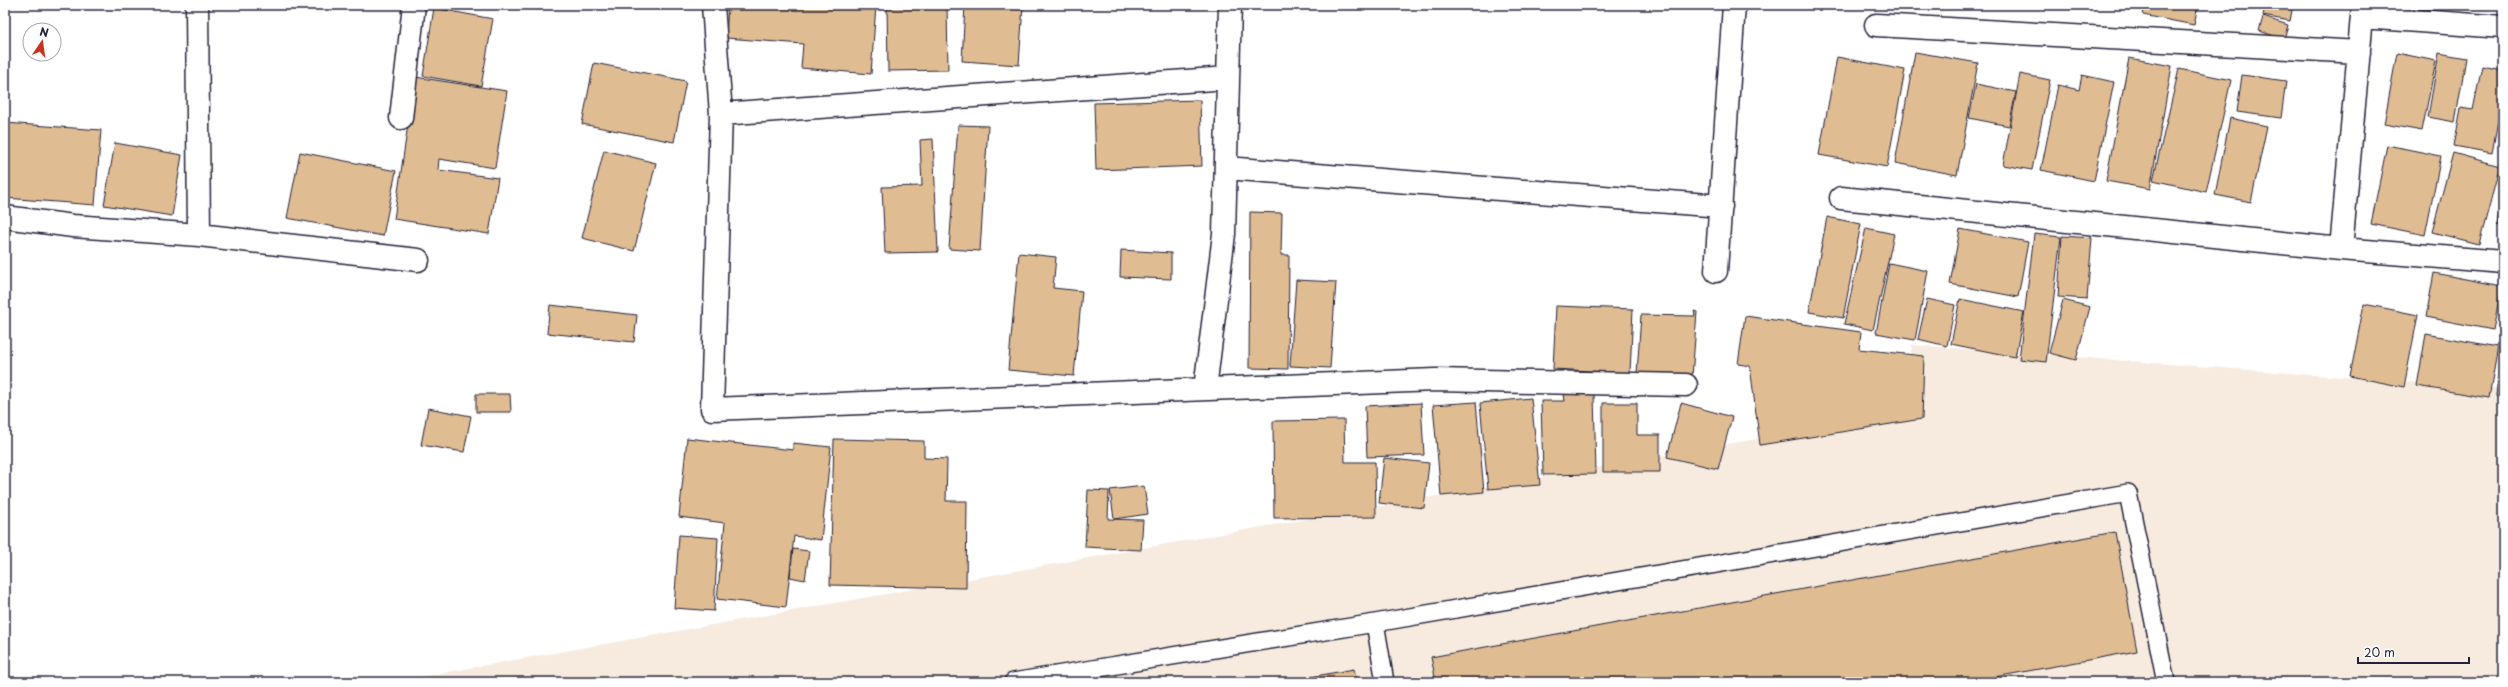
<svg xmlns="http://www.w3.org/2000/svg" width="2508" height="687" font-family="'Playpen Sans',sans-serif">
  <style>
    .built { fill: #f6ebde }
    .building { fill: #e0bc92; stroke: #22223b }
    .lines { fill: none; stroke-linecap: round; stroke-linejoin: round }
    .lane-casing { stroke: #22223b; stroke-width: 20 }
    .street-casing { stroke: #22223b; stroke-width: 25 }
    .lane { stroke: #fff; stroke-width: 17 }
    .street { stroke: #fff; stroke-width: 22 }
  </style>
  <rect width="100%" height="100%" fill="#fff"/>
  <filter id="ink" filterUnits="userSpaceOnUse"><feTurbulence type="fractalNoise" baseFrequency=".025" numOctaves="2"/><feDisplacementMap in="SourceGraphic" scale="8" xChannelSelector="R" yChannelSelector="G"/><feConvolveMatrix kernelMatrix="1 2 1 2 8 2 1 2 1" color-interpolation-filters="sRGB"/></filter>
  <g filter="url(#ink)">
    <path class="built" d="M1912 345 2503 389V682H391L1903 413Z"/>
    <path class="building" d="M5 5H109V8L5 6Z
      M728 5H876L871 74 801 68 803 44 726 38Z
      M887 5H947L948 70 888 71Z
      M965 5H1023L1019 65 962 61Z
      M2145 5H2198L2194 25 2143 15Z
      M2265 5H2293L2290 21 2263 16Z
      M434 8 493 19 481 86 423 76Z
      M2263 17 2288 25 2284 39 2259 31Z
      M1915 52 1978 63 1957 175 1895 163Z
      M2397 53 2436 61 2422 131 2384 124Z
      M2439 53 2466 58 2455 122 2428 117Z
      M1837 57 1905 70 1887 167 1819 155Z
      M2129 58 2172 66 2150 189 2106 181Z
      M594 63 686 81 674 142 582 124Z
      M2482 66 2503 70V116L2499 115 2492 153 2454 146 2461 108 2473 110Z
      M2179 69 2231 80 2206 192 2153 180Z
      M2020 74 2050 80 2032 170 2003 165Z
      M2082 75 2114 82 2094 181 2041 170 2058 85 2079 90Z
      M2242 75 2286 81 2281 118 2237 112Z
      M415 77 507 91 495 168 439 159 438 170 498 178 489 234 394 219Z
      M1976 84 2016 92 2009 126 1969 118Z
      M1200 100 1202 166 1096 170 1094 103Z
      M2230 118 2267 126 2251 202 2215 195Z
      M5 123 101 130 95 205 5 198Z
      M958 125 988 126 980 251 949 249Z
      M933 139 938 252 885 253 882 187 922 186 920 140Z
      M115 143 182 155 172 216 104 205Z
      M2387 145 2441 156 2425 235 2371 224Z
      M604 150 656 163 634 251 582 238Z
      M300 152 396 171 383 236 287 218Z
      M2453 153 2500 166 2479 244 2432 232Z
      M2503 192V226L2497 225Z
      M1250 212 1282 213 1281 255H1289L1288 369 1249 368Z
      M1827 217 1861 224 1843 318 1809 312Z
      M1866 228 1894 234 1873 330 1844 324Z
      M1960 229 2028 242 2018 297 1950 284Z
      M2034 234 2061 237 2046 362 2019 359Z
      M2062 236 2092 238 2087 299 2058 297Z
      M1121 250 1171 253V279L1120 277Z
      M1019 253 1056 257 1053 288 1082 291 1074 376 1008 370Z
      M1889 263 1928 271 1915 340 1876 333Z
      M2434 273 2502 286 2493 330 2426 317Z
      M1296 280 1336 282 1330 368 1290 366Z
      M1927 299 1955 305 1947 346 1918 339Z
      M1960 299 2024 312 2015 357 1951 344Z
      M2063 300 2090 307 2076 360 2049 353Z
      M2364 304 2418 315 2404 387 2350 376Z
      M550 305 637 315 634 342 547 333Z
      M1556 306 1633 309 1630 373 1553 369Z
      M1694 311 1697 312 1692 377 1637 373 1641 315 1695 316Z
      M1745 316 1861 332 1859 349 1924 356 1922 419 1760 445 1750 366 1738 364Z
      M2426 334 2498 347 2489 398 2417 386Z
      M2503 336V396L2496 395Z
      M476 394H510L511 412H476Z
      M1564 394H1594L1596 474 1543 475 1541 401H1565Z
      M1531 398 1540 485 1488 489 1480 403Z
      M1476 402 1484 492 1441 496 1433 405Z
      M1421 403 1424 455 1367 457 1365 406Z
      M1603 403H1637V435H1660V472H1603Z
      M1681 403 1732 417 1718 469 1667 457Z
      M428 408 471 416 464 452 421 445Z
      M1344 420 1345 462H1375L1376 517 1274 518 1273 421Z
      M687 438 793 450V443L831 447 821 540 794 536 786 607 717 599 725 523 679 517Z
      M834 439 924 441V458L947 459 946 501H967L966 588 830 585Z
      M1384 458 1429 463 1424 508 1379 503Z
      M1144 486 1148 514 1114 519 1110 490Z
      M1088 490 1109 491 1108 519 1143 520 1141 550 1085 547Z
      M2115 532 2137 651 1968 682H1436L1431 657Z
      M679 535 718 538 714 611 674 608Z
      M793 549 809 551 805 580 790 577Z
      M1354 669 1357 682H1283Z"/>
    <g class="lines">
      <g class="lane-casing">
        <path id="lane" d="M1375 623 1385 682
          M1013 682 1375 623 2128 493 2166 682"/>
      </g>
      <g class="street-casing">
        <path id="street" d="M197 5 199 235
          M713 5 721 114
          M2363 5 2341 249 2503 262
          M2362 17 2503 27
          M1876 25 2359 52
          M1228 78 721 114 712 409 1435 380 1686 385
          M401 118 414 5
          M1226 168 1721 206
          M1841 198 2341 249
          M5 217 73 226 199 235 418 260
          M1716 271 1734 5
          M1205 389 1224 234 1230 5"/>
      </g>
      <use href="#lane" class="lane"/>
      <use href="#street" class="street"/>
    </g>
  </g>
  <rect width="2508" height="687" fill="none" stroke="#fff" stroke-width="20"/>
  <rect x="10" y="10" width="2488" height="667" fill="none" stroke="#22223b" stroke-width="1.5" filter="url(#ink)"/>
  <g transform="translate(42 42) rotate(13)"><circle r="19" fill="#ffffff" stroke="#a7a7b1"/>
  <path d="M0-3L7 15L0 10L-7 15Z" fill="#c8321e"/>
  <text y="-6" font-size="11" font-weight="bold" text-anchor="middle" fill="#22223b">N</text>
  </g>
  <path d="M2358 657v6h111v-6" fill="none" stroke="#22223b" stroke-width="2"/>
  <text x="2364" y="657" font-size="12" fill="#22223b" stroke="#ffffff" stroke-width="3" paint-order="stroke">20 m</text>
</svg>
